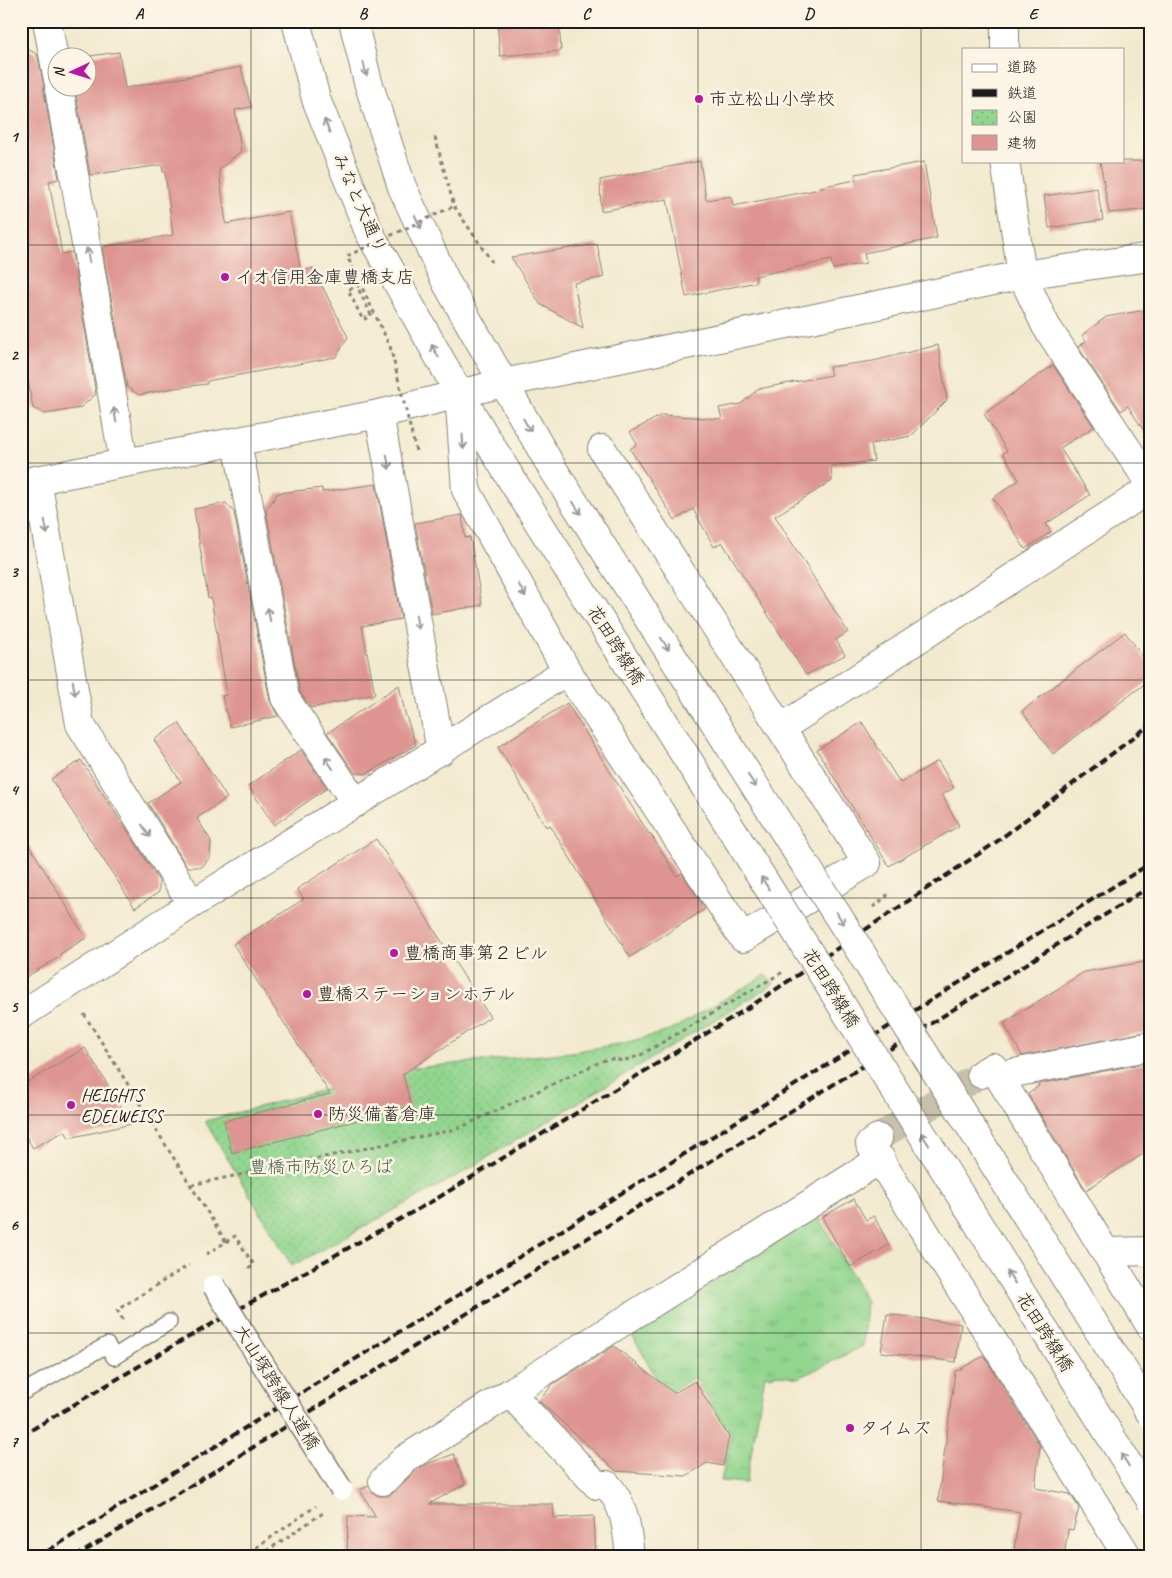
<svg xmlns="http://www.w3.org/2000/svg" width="1172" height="1578" font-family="Caveat,'Klee One',sans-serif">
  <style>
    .grass { fill: url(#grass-tufts); stroke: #567855 }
    .park { fill: url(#park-dots); stroke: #567855 }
    .building { fill: #de9591 }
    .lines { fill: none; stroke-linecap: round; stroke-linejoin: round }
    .minor-tunnel { stroke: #c7c1ab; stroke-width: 28; stroke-dasharray: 28 14; stroke-linecap: butt }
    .service-casing { stroke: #878376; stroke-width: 18 }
    .minor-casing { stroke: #878376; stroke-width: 30 }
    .tertiary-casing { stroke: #878376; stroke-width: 30 }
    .path { stroke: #878376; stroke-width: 3; stroke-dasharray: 4 4; stroke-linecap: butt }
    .service { stroke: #fff; stroke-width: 15 }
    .minor { stroke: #fff; stroke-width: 28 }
    .tertiary { stroke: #fff; stroke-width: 28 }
    .rail { stroke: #1c1c1c; stroke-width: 4; stroke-dasharray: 8 4; stroke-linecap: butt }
    .pedestrian-bridge-casing { stroke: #878376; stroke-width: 25; stroke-linecap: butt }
    .tertiary-bridge-casing { stroke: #878376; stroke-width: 30; stroke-linecap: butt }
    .path-bridge { stroke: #878376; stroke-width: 3; stroke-dasharray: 4 4; stroke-linecap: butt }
    .pedestrian-bridge { stroke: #fff; stroke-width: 22 }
    .tertiary-bridge { stroke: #fff; stroke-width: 28 }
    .oneway { stroke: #999 }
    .grid { fill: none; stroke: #1c1c1c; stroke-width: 1; stroke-opacity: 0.55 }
    .poi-dot { fill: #b5179e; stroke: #fcf5e5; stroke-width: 2 }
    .labels { text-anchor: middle; stroke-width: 5; stroke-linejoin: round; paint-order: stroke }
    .poi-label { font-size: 18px; fill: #1c1c1c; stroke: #fcf5e5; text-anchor: start }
    .street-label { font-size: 18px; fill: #1c1c1c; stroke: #fcf5e5 }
    .park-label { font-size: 18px; fill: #455d44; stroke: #fcf5e5 }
    .neatline { fill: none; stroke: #1c1c1c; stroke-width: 2 }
    .grid-label { font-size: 16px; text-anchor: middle; font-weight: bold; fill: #1c1c1c }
  </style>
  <defs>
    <pattern id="grass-tufts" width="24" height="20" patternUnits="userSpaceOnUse" patternTransform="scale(1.25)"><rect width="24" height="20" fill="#91d58e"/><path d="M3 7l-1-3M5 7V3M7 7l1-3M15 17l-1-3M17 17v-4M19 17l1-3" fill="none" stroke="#7cb67a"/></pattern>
    <pattern id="park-dots" width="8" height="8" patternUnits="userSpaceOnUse" patternTransform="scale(1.25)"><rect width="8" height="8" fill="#91d58e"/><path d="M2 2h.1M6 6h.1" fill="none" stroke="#7cb67a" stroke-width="1.8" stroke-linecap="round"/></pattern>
  </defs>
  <rect width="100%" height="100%" fill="#fcf5e5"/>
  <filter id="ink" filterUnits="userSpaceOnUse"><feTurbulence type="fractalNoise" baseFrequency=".02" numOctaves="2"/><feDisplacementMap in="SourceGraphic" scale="10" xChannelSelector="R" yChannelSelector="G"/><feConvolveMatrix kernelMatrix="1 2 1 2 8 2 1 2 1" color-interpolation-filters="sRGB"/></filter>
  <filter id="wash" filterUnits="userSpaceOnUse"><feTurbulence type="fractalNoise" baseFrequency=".0096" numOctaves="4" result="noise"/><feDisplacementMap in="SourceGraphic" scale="20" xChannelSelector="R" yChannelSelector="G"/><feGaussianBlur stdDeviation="1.12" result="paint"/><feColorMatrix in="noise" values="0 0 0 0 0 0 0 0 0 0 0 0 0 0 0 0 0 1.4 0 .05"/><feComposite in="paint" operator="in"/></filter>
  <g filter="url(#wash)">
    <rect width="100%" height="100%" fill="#f2eacf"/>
    <path class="grass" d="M818 1215 866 1301 863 1346 799 1378 776 1374 770 1376 765 1375 746 1483 721 1481 731 1436 695 1377 666 1395 631 1333Z"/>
    <path class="park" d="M766 975 774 984 462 1173 292 1266 205 1121 405 1069 571 1052 624 1043 669 1031Z"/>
    <g id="blocks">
      <path class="building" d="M497 21H559L561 51 500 56Z
        M21 46 37 54 44 86V91L59 179 49 181 62 254 72 252 96 394 80 408 45 414 33 408 21 343Z
        M119 52 125 88 241 67 251 107 235 110 241 151 219 170 226 224 289 212 301 271 313 268 348 337 336 357 207 381V384L174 388 139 395 127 387 102 247 173 235 165 171 163 172 162 165 90 175 75 88H88V58H75Z
        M700 161 706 200 731 196 733 206 820 189V187L856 180 855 174 924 162 937 238 864 253 866 263 833 269 831 260 755 276 756 282 686 297 667 199 601 211 600 180Z
        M1100 161H1151V209L1109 213Z
        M1097 188 1103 220 1049 228 1044 196Z
        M597 244 604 277 574 283 583 328 540 304 511 257Z
        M1151 309V442L1128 406 1121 411 1078 347 1086 341 1082 335 1106 317Z
        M938 345 947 400 911 436 871 444 874 461 831 466 832 481 775 516 848 632 836 640 845 655 806 675 722 542 714 547 693 509 675 520 630 449 637 444 630 432 662 415 722 419 719 408 741 404 758 389 831 375 829 367 873 361Z
        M1053 365 1094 427 1060 448 1090 495 1046 524 1051 532 1025 549 993 498 1019 480 1003 453 1007 451 984 414Z
        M376 484 401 619 362 626 375 694 311 708 300 692 266 510 278 493 322 488V492Z
        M226 503 234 512 270 701 278 716 230 727 222 696 227 695 211 598H208L194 509Z
        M462 515 465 538 470 537 482 605 432 614 415 523Z
        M1125 632 1151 668V679L1053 754 1022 711Z
        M399 685 405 713 416 745 366 774 355 773 327 733Z
        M567 703 649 834 650 833 677 876 682 873 705 909 630 957 550 825 546 827 498 747Z
        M862 722 900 783 938 761 954 788 942 795 959 826 889 866 817 750Z
        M179 723 227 798 197 818 211 841 210 857 202 867H187L148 803 181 782 154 740Z
        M301 750 327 788 274 825 248 786Z
        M81 760 120 820H121L159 881V892L135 908 51 779Z
        M21 832 86 938 60 954 61 956 21 980Z
        M376 839 490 1017 403 1074 411 1106 232 1153 224 1121 330 1094 233 944 304 899 297 889Z
        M1151 961V1031L1022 1056 1004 1023 1084 972Z
        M85 1048 132 1124 69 1138 65 1131 33 1148 21 1128V1086Z
        M1151 1062V1149L1086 1190 1028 1094 1039 1086 1038 1084Z
        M854 1199 866 1220 874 1216 889 1245 850 1267 822 1217Z
        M887 1314 961 1324 956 1362 881 1352Z
        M614 1346 674 1393 695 1381 729 1437 723 1466 707 1463 686 1476 616 1471 539 1401 553 1384Z
        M984 1356 1040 1446 1035 1488 1070 1494 1079 1508 1073 1530 1068 1529 1064 1557 1014 1549 1020 1512 938 1501 955 1372Z
        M454 1454 465 1484 429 1504H553L554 1518 594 1516 596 1557H347L348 1516 376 1517 360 1490 369 1486 372 1492 378 1496H388L394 1492 415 1471 424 1465Z"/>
    </g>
  </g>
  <g filter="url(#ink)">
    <use href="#blocks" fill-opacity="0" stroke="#878376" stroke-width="1"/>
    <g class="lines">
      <path class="minor-tunnel" d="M878 1138 981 1074"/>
      <g class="service-casing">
        <path id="service" d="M23 1392 107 1345 114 1357 169 1322"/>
      </g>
      <g class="minor-casing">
        <path id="minor" d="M47 21 58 80
          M1005 49V21
          M59 88 124 463
          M1005 161 1022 275 1046 326 1151 485
          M459 393 466 490 567 671 743 938 867 863 602 449
          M379 414 441 751
          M237 442 285 698 356 803
          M37 480 80 724 192 904
          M781 728 1151 488
          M21 1015 192 904 567 671
          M981 1074 993 1067 1151 1327
          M999 1076 1151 1046
          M878 1138 870 1144 1128 1557
          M1105 1252 1151 1251
          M510 1393 597 1485H607C626 1506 627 1530 630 1557
          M383 1481 405 1459 881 1159"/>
      </g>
      <g class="tertiary-casing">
        <path id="tertiary" d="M296 21 316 99 369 232 459 393 510 477
          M353 21 368 82 402 187 446 282 551 466
          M21 483 379 414 503 383 1022 275 1151 257"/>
      </g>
      <path class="path" d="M435 137 454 206 492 262
        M359 290 371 315 363 320 348 290 360 285
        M873 907 887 896 885 891
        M84 1014 226 1242 207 1254
        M191 1185 457 1129 598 1063 607 1059H616L622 1061 639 1056 783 972
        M226 1242 235 1236 254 1265 247 1270
        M123 1320 117 1310 189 1265
        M243 1557 316 1506
        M269 1557 265 1552 323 1513"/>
      <use href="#service" class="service"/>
      <use href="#minor" class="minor"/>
      <use href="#tertiary" class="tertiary"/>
      <path class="rail" d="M21 1436 178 1343 436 1199 751 1006 995 843 1151 724
        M38 1557 1151 863
        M75 1557 247 1451 1151 886"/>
      <g class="pedestrian-bridge-casing">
        <path id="pedestrian-bridge" d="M214 1286 341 1489"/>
      </g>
      <g class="tertiary-bridge-casing">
        <path id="tertiary-bridge" d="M551 466 843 924 1151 1414
          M510 477 790 922 1151 1501"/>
      </g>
      <path class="path-bridge" d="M416 451 390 346 347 256 454 206"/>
      <use href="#pedestrian-bridge" class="pedestrian-bridge"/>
      <use href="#tertiary-bridge" class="tertiary-bridge"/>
    </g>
    <defs><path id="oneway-shaft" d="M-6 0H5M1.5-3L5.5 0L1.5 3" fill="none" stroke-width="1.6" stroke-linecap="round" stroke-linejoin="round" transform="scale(1.25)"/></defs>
    <g class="oneway">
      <use href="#oneway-shaft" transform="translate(365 69) rotate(77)"/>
      <use href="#oneway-shaft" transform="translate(327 126) rotate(-112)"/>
      <use href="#oneway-shaft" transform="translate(418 222) rotate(65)"/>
      <use href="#oneway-shaft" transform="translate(88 255) rotate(-100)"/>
      <use href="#oneway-shaft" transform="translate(435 351) rotate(-119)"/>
      <use href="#oneway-shaft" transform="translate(115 415) rotate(-100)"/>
      <use href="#oneway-shaft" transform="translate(527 425) rotate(60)"/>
      <use href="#oneway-shaft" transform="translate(463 442) rotate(86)"/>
      <use href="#oneway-shaft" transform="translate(388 462) rotate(80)"/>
      <use href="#oneway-shaft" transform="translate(577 508) rotate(57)"/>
      <use href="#oneway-shaft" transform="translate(46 527) rotate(80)"/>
      <use href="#oneway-shaft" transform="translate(522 590) rotate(61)"/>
      <use href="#oneway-shaft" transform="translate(269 615) rotate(-101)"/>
      <use href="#oneway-shaft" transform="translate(417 622) rotate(80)"/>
      <use href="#oneway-shaft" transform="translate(665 644) rotate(57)"/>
      <use href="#oneway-shaft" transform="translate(74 688) rotate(80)"/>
      <use href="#oneway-shaft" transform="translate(329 763) rotate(-124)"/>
      <use href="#oneway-shaft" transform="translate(752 781) rotate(57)"/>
      <use href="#oneway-shaft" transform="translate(146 831) rotate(58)"/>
      <use href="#oneway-shaft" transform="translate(765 883) rotate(-122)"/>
      <use href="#oneway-shaft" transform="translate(840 918) rotate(58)"/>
      <use href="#oneway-shaft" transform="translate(925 1139) rotate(-122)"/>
      <use href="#oneway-shaft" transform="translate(1011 1277) rotate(-122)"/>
      <use href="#oneway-shaft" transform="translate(1125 1460) rotate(-122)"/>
    </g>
  </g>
  <path class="grid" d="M251 21V1557M474 21V1557M698 21V1557M921 21V1557M21 245H1151M21 463H1151M21 680H1151M21 898H1151M21 1115H1151M21 1333H1151"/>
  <g class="poi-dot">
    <circle cx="699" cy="99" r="5"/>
    <circle cx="225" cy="277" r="5"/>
    <circle cx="394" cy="953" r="5"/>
    <circle cx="307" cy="994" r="5"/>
    <circle cx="71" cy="1105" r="5"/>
    <circle cx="318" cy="1114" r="5"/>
    <circle cx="850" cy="1428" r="5"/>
  </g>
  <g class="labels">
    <g class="poi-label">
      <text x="709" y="105">市立松山小学校</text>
      <text x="235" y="283">イオ信用金庫豊橋支店</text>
      <text x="404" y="959">豊橋商事第２ビル</text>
      <text x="317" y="1000">豊橋ステーションホテル</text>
      <text x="81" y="1101">HEIGHTS<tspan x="81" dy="21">EDELWEISS</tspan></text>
      <text x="328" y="1120">防災備蓄倉庫</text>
      <text x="860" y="1434">タイムズ</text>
    </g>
    <g class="street-label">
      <text transform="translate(360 203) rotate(66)" y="6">みなと大通り</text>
      <text transform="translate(616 645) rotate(58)" y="6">花田跨線橋</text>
      <text transform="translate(831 988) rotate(58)" y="6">花田跨線橋</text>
      <text transform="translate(1045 1332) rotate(58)" y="6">花田跨線橋</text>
      <text transform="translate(277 1387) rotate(58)" y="6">大山塚跨線人道橋</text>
    </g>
    <g class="park-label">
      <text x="321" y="1173">豊橋市防災ひろば</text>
    </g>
  </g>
  <rect width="1172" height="1578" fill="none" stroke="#fcf5e5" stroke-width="55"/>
  <rect x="962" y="48" width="162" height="115" fill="#fcf5e5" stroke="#a29e95"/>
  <rect x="972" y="64" width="25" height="8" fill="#ffffff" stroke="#a29e95"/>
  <text x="1007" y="72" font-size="15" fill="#1c1c1c">道路</text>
  <rect x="972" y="89" width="25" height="8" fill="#1c1c1c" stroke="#a29e95"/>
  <text x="1007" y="98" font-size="15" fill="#1c1c1c">鉄道</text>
  <rect x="972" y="110" width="25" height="15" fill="url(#park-dots)" stroke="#a29e95"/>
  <text x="1007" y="122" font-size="15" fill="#1c1c1c">公園</text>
  <rect x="972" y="135" width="25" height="15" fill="#de9591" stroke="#a29e95"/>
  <text x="1007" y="148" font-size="15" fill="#1c1c1c">建物</text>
  <g transform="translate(72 72) rotate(266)"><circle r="24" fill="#fcf5e5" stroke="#a29e95"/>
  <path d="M0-4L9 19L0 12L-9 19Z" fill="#b5179e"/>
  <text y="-8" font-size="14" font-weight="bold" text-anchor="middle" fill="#1c1c1c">N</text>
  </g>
  <rect x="28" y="28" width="1116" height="1522" class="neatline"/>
  <g class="grid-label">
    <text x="139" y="19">A</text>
    <text x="363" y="19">B</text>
    <text x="586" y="19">C</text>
    <text x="809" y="19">D</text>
    <text x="1033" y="19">E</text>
    <text x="14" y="142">1</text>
    <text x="14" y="360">2</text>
    <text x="14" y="577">3</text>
    <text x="14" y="795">4</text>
    <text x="14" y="1012">5</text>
    <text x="14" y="1230">6</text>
    <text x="14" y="1447">7</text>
  </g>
</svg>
